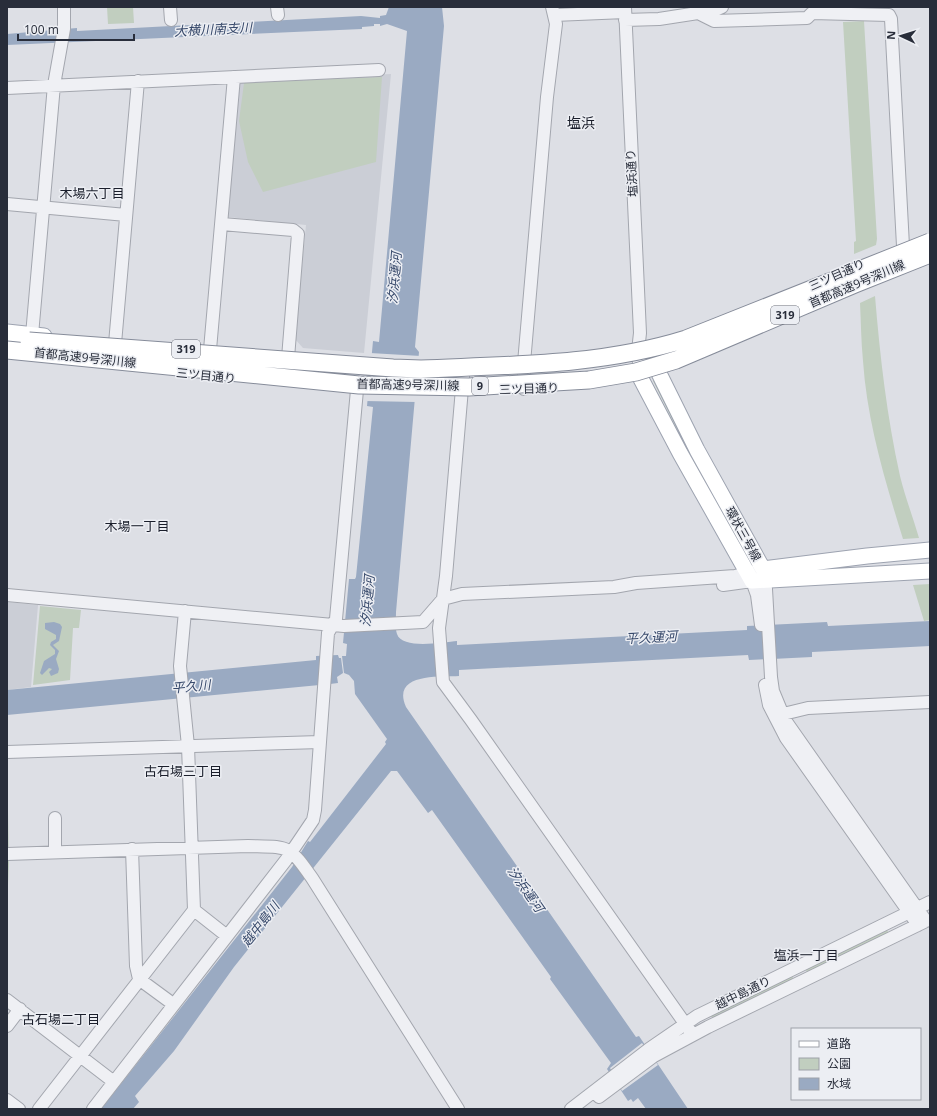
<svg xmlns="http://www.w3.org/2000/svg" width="937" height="1116" font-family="'Open Sans','Noto Sans JP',sans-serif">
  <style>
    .built { fill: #cbced6 }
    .green { fill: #c1cebf }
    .water { fill: #9aaac2 }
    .pier { fill: #dddfe5 }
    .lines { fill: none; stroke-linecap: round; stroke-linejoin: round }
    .minor-casing { stroke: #a3a6ae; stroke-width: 14 }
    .major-casing { stroke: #9da3b0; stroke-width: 17 }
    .highway-casing { stroke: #868c9a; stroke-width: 19 }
    .minor { stroke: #eff0f4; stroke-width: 12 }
    .major { stroke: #fff; stroke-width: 15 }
    .highway { stroke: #fff; stroke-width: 17 }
    .highway-bridge-casing { stroke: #868c9a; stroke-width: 19; stroke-linecap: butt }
    .highway-bridge { stroke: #fff; stroke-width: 17 }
    .labels { text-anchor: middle; stroke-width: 3; stroke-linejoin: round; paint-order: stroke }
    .shield { fill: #eceef3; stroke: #636772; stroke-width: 1 }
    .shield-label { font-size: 11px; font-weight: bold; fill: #282d3a }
    .street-label { font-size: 12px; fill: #282d3a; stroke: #eceef3 }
    .water-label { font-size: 13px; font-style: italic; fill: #36486a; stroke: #eceef3 }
    .neighbourhood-label { font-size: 13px; fill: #1a1e2b; stroke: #eceef3 }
    .quarter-label { font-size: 14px; fill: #1a1e2b; stroke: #eceef3 }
  </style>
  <rect width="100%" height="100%" fill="#dddfe5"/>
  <path class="built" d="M391 74 364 353 303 348 295 339 306 225 228 217 240 82Z
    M7 602 38 605 31 687 7 690Z"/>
  <path class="green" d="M107 7H133L134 23 108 24Z
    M864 21 877 239 876 245 854 254V242L856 241 843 22Z
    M382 77 376 162 263 192 248 162 239 121 244 83Z
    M875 296C880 357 887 417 900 476 905 497 913 517 919 538L903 539C885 481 867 421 863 361 861 341 861 322 860 303Z
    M655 380C673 414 688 449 706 483L704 484 653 381Z
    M930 584V620L924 621 913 585Z
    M40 606 81 610 79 628H73L70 680 33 685Z
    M7 758 9 863 7 908Z
    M887 930 889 934 808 973 806 971 807 969Z
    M791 976 793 977 792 980 713 1019 711 1016Z"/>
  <path class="water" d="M389 7H442L444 26 415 347 419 352 396 612C396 619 395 628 397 634 402 650 444 642 457 641V645L747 630V626L827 622 828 626 930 621V646L812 652V657L749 660 748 655 459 670V676C439 677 391 673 406 707L636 1037 639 1036 688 1109H646L638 1098 633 1102 631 1099 628 1101 607 1069 611 1063 550 979 551 977 432 810 428 813 397 771H391L234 967 174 1051 135 1096 139 1102 133 1109H101L292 867 308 841 310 842 386 744 385 742 387 739 355 694 354 681 349 675 344 673 342 656H346L347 644 343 643 349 579H355L356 577 373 407 367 406 373 341 379 342 407 31 387 24 380 26V24H374V26L362 27V29L7 45V34L77 28V31L361 16 380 18V16L386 15Z
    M54 622 60 624 62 627 59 641 53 645 59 651 56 659 59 669 58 673 51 676 49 672 52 669 49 668 42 675 40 673 44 661 55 654V650L50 645 51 642 56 639V635L45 629V623Z
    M338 655 339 658H341L343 673 337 677 338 683 330 684 7 715V690L316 660V656Z"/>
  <path class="pier" d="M370 353 421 356 416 402 365 401Z
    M642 1043 658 1065 622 1091 610 1068Z"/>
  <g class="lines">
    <g class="minor-casing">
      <path id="minor" d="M170 7 171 20
        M277 7 278 15
        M625 7 640 333 638 351 640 377
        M698 13 713 11 722 7
        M554 15 625 12
        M625 20 659 19 698 13 714 21 807 18 812 13 889 15 891 19 903 246
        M7 88 379 70
        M7 204 126 215
        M222 224 293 230 298 234 288 358
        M32 335 54 85 64 29V7
        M114 355 138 81
        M209 361 234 77
        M464 365 446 576 439 628 443 682 471 720 693 1035
        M524 389V363L547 97 556 24 552 7
        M723 585 752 581 757 595 761 625
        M7 595 344 626 423 622 443 599 462 594 614 587 636 583 735 576 763 569 766 589 771 677 773 691 785 720 926 921
        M185 611 180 666 188 746 194 910 227 936
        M765 685 769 705 786 738 918 925
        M775 716 808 708 930 702
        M7 752 320 742
        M55 818V852
        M132 849 136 966 139 979 173 1004
        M7 854 248 846C289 847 288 844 312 878L458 1109
        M7 1000 114 1082
        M7 1026 20 1009
        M599 1097 654 1056 708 1027 924 922
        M7 1100 19 1109
        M39 1109 194 910
        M93 1109 286 860 313 820 315 810 328 633 336 619 357 390
        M571 1109 649 1049 697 1016 930 902"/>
    </g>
    <g class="major-casing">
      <path id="major" d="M7 332 44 336
        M647 349 697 450 763 569 867 556 930 550
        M640 377 680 453 752 581 930 571"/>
    </g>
    <g class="highway-casing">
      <path id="highway" d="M7 339 13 340
        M250 364 290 370"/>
    </g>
    <use href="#minor" class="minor"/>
    <use href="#major" class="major"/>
    <use href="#highway" class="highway"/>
    <g class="highway-bridge-casing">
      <path id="highway-bridge" d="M29 341 393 368 421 369C511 365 599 366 686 339L930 242
        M7 350 359 385 469 387 589 380 636 372 676 360 855 284 930 254"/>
    </g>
    <use href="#highway-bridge" class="highway-bridge"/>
  </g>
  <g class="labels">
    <g class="shield">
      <rect x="771" y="306" width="28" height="18" rx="3"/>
      <rect x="172" y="340" width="28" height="18" rx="3"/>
      <rect x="472" y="377" width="16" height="18" rx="3"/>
    </g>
    <g class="shield-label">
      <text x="785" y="319">319</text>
      <text x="186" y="353">319</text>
      <text x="480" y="390">9</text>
    </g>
    <g class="street-label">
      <text transform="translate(632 173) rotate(-93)" y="4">塩浜通り</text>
      <text transform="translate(837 275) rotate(-24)" y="4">三ツ目通り</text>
      <text transform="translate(857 284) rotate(-23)" y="4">首都高速9号深川線</text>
      <text transform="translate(85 358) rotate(6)" y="4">首都高速9号深川線</text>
      <text transform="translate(206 376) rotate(6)" y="4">三ツ目通り</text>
      <text transform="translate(408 385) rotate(1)" y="4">首都高速9号深川線</text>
      <text transform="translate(529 389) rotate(-2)" y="4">三ツ目通り</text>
      <text transform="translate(743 534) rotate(61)" y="4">環状三号線</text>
      <text transform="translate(743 993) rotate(-26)" y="4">越中島通り</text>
    </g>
    <g class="water-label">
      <text transform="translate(213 29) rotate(-3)" y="5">大横川南支川</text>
      <text transform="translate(394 278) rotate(-85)" y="5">汐浜運河</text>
      <text transform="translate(367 601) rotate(-85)" y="5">汐浜運河</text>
      <text transform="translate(651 637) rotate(-3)" y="5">平久運河</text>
      <text transform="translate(191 686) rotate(-5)" y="5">平久川</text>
      <text transform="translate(526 889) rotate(55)" y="5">汐浜運河</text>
      <text transform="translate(260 924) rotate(-52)" y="5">越中島川</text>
    </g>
    <g class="neighbourhood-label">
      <text x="92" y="198">木場六丁目</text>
      <text x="137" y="531">木場一丁目</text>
      <text x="183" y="776">古石場三丁目</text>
      <text x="806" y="960">塩浜一丁目</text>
      <text x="61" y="1024">古石場二丁目</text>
    </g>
    <g class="quarter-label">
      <text x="581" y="128">塩浜</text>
    </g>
  </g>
  <rect width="937" height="1116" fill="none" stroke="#282d3a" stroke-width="16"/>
  <rect x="791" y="1028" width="130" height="72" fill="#eceef3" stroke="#9ea1a9"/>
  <rect x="799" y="1041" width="20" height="6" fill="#ffffff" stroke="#9ea1a9"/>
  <text x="827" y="1048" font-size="12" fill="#282d3a">道路</text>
  <rect x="799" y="1058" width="20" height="12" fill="#c1cebf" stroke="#9ea1a9"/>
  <text x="827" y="1068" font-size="12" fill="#282d3a">公園</text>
  <rect x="799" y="1078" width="20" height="12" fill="#9aaac2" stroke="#9ea1a9"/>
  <text x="827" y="1088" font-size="12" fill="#282d3a">水域</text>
  <g transform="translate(901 36) rotate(274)" stroke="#eceef3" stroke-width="3" paint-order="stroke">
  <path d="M0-3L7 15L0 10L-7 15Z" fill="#282d3a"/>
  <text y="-6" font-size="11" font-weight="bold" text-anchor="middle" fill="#282d3a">N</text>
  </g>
  <path d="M18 34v6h116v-6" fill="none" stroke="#282d3a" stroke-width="2"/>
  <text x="24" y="34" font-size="12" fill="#282d3a" stroke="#eceef3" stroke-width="3" paint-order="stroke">100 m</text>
</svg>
